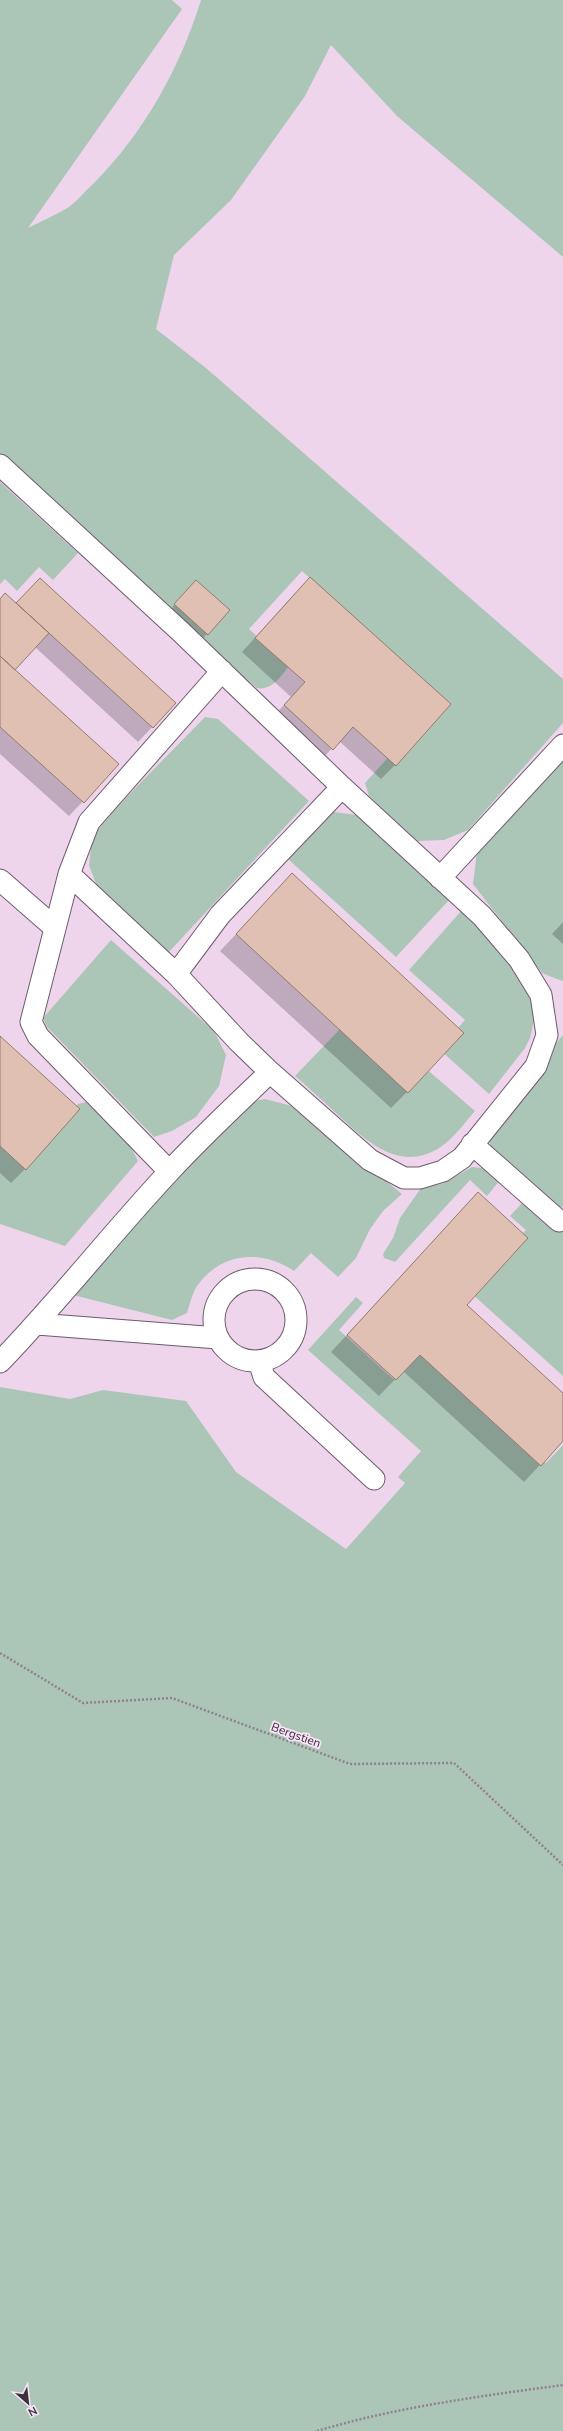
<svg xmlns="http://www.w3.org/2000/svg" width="563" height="2431" font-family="'Nunito Sans',sans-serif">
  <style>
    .green { fill: #abc6b7 }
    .shadow { fill: #0003 }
    .building { fill: #e0c0b3; stroke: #96796d }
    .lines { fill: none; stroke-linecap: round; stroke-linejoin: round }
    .service-casing { stroke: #6f5a6e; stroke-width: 23 }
    .path { stroke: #918090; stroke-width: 2.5; stroke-dasharray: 2 2; stroke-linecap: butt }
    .service { stroke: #fff; stroke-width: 21 }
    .labels { text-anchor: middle; stroke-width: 3.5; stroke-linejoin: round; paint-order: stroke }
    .street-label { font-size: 12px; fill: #3a313a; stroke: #fbe3fa }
  </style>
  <rect width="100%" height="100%" fill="#eed5ec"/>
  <path class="green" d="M0 0H172L182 9 28 228C41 221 56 215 69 207 77 201 85 191 93 184 144 133 180 68 201 0H563V257L397 116 331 45 305 96 231 200 174 255 156 329 206 368 563 679V723L468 830 444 840 417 841 369 796 365 783 442 698 302 571 249 629 289 666C281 676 272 691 257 688L121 570 0 456Z
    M0 482 78 553 53 580 39 567 17 591 5 579 0 584Z
    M205 717 218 719 309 801 168 953 98 889 89 865 92 840 105 819Z
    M563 754V980L562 981 542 973 473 884 477 852Z
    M334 812 356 815 450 899 396 957 288 859 267 882 263 878 326 815Z
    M462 910 497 939 530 997 533 1010 534 1020 530 1038 525 1048 489 1094 439 1049 465 1020 409 970Z
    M111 940 214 1031 226 1055 219 1086 196 1117 172 1131 154 1137 47 1027 43 1018Z
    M344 1025 423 1066 475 1111C466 1121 457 1134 446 1143 404 1176 369 1144 338 1115 324 1102 310 1089 295 1076Z
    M563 1035V1207L559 1208 499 1157 490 1144 488 1126Z
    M265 1099 292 1106 402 1194 383 1211 370 1229 356 1258 338 1277 311 1253 294 1271C261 1249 221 1252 197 1286 192 1294 190 1304 187 1313L172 1320 77 1296 68 1289 244 1103Z
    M86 1102 130 1145 138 1161 65 1246 0 1224V1142L26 1164 78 1104Z
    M472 1167 482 1168 500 1180 487 1196 470 1180 395 1262 384 1258 383 1254 393 1238 400 1218 421 1188 442 1184Z
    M522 1203 551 1229 563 1227V1376L470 1292 526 1230 510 1216Z
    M356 1297 363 1303 339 1330 393 1379 419 1349 546 1463 563 1445V2431H0V1387L70 1399 103 1390 186 1401 236 1472 346 1549 405 1483 398 1477 421 1451 308 1350Z"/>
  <path class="shadow" d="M191 586 207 634 202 639 170 610Z
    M296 592 395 765 381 779 339 741 318 763 271 719 291 697 242 652Z
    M0 600 16 604 175 703 138 742 35 647 14 670 117 765 69 816 0 754Z
    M292 875 407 1092 391 1108 220 951Z
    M563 922V944L552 934Z
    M0 1038 25 1169 11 1183 0 1173Z
    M478 1193 465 1305 563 1394V1440L524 1482 403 1371 379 1396 331 1352Z"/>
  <path class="building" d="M310 577 451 704 396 766 353 727 333 750 284 705 305 682 255 638Z
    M40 578 176 703 153 728 16 603Z
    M196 580 230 610 208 635 174 604Z
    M5 593 49 633 15 670 0 656V599Z
    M0 656 119 764 84 803 0 727Z
    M292 873 464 1033 408 1093 236 934Z
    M0 1036 80 1109 26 1170 0 1146Z
    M478 1192 528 1238 467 1305 563 1393V1441L541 1466 420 1355 396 1380 347 1335Z"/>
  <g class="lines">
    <g class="service-casing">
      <path id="service" d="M0 465 181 632 342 787
        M69 874 176 974
        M440 878 563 745
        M0 880 55 928
        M472 1144 559 1221
        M169 1171 38 1036 31 1022 69 874 89 822 222 671
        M214 1320a41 41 0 1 1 82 0a41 41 0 1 1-82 0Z
        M37 1324 218 1338
        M259 1361 264 1377 374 1479
        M0 1362C59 1301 111 1234 169 1172 201 1137 236 1105 270 1072L239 1042 176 974 220 915 342 787 482 916 519 959 541 995 547 1035 536 1066 462 1158 443 1171 420 1178H404L370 1160 270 1072"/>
    </g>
    <path class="path" d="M0 1653 83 1703 172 1698 350 1764 454 1763 563 1865
      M317 2431C397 2407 481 2396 563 2385"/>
    <use href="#service" class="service"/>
  </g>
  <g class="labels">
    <g class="street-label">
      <text transform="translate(296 1735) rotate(20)" y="4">Bergstien</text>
    </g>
  </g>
  <g transform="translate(28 2403) rotate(152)" stroke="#fbe3fa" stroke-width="3" paint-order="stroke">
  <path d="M0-3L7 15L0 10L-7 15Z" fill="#3a313a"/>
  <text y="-6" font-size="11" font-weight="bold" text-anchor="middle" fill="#3a313a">N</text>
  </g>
</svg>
